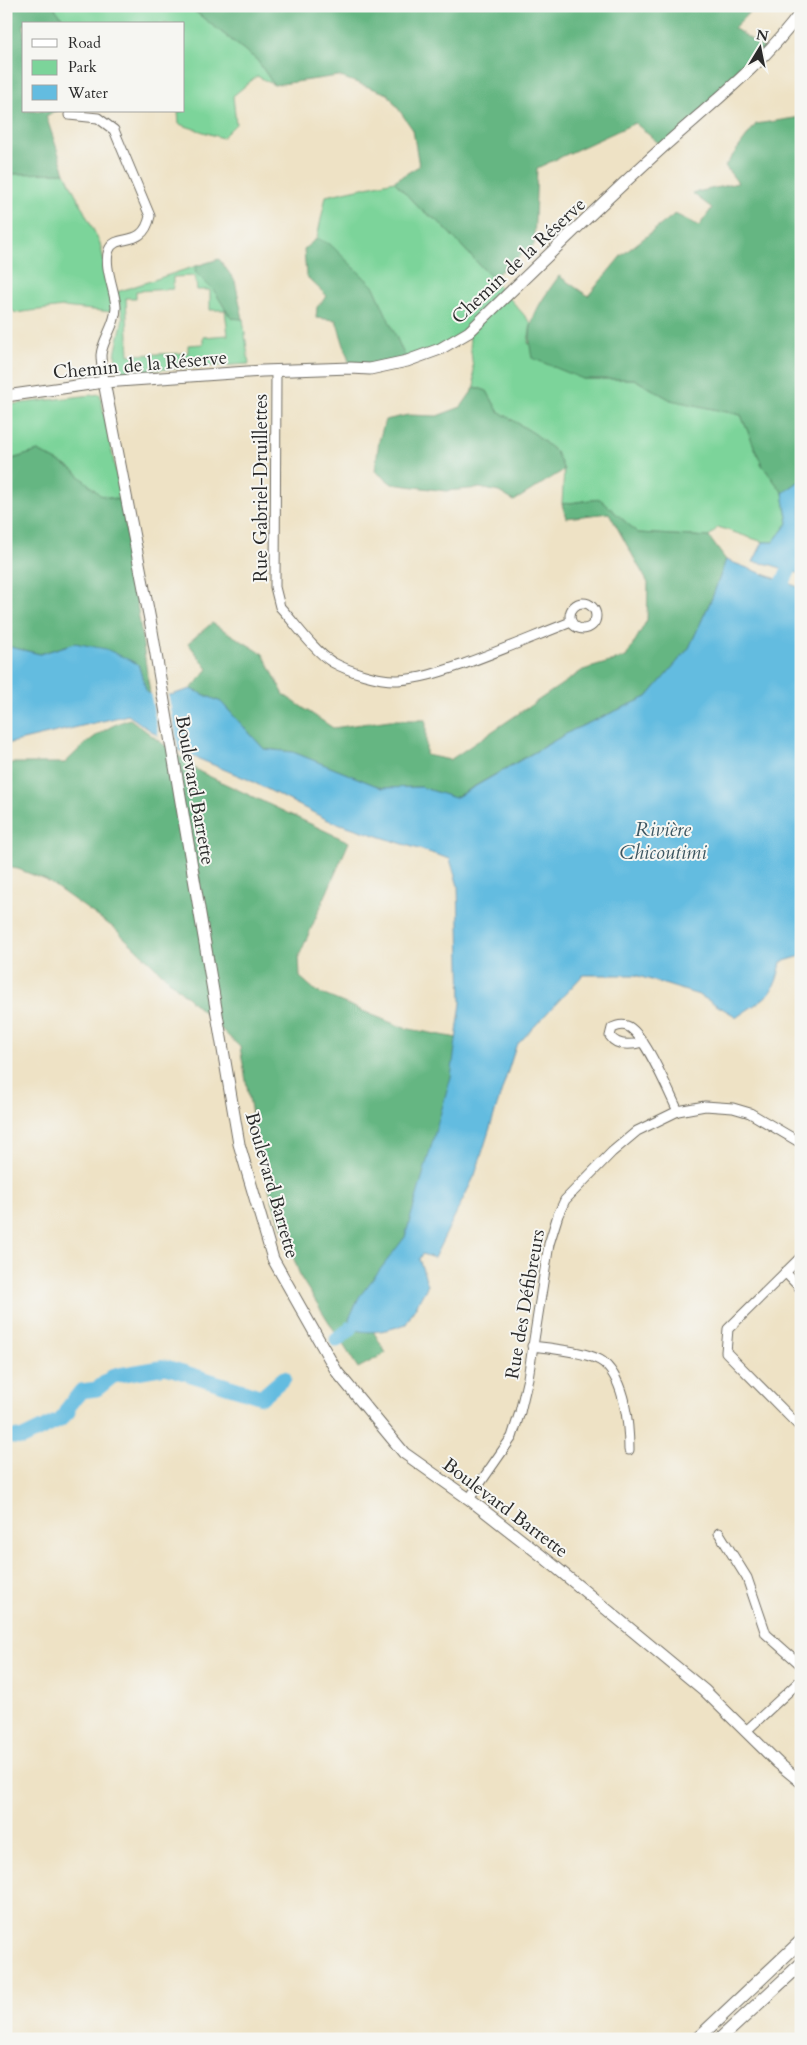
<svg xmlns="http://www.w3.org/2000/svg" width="807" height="2045" font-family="Cardo,serif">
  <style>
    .green { fill: #7cd49a; stroke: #548062; fill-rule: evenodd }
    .forest { fill: #65b682; stroke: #487056 }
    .water { fill: #63bce0; stroke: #477486 }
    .pier { fill: #eee2c5 }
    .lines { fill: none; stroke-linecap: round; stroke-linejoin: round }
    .river { stroke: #63bce0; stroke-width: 15 }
    .minor-casing { stroke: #6f6b61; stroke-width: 11 }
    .tertiary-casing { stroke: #6f6b61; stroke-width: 13 }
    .secondary-casing { stroke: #6f6b61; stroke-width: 14 }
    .minor { stroke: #fff; stroke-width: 9 }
    .tertiary { stroke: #fff; stroke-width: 11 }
    .secondary { stroke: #fff; stroke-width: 12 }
    .labels { text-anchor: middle; stroke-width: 4; stroke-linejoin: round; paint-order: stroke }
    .street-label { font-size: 19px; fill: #2b2b2b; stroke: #f6f6f2 }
    .water-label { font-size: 20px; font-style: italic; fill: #3c5661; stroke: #f6f6f2 }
  </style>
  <rect width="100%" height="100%" fill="#f6f6f2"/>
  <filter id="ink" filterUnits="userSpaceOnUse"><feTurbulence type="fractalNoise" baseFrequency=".02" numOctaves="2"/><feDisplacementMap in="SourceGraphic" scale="10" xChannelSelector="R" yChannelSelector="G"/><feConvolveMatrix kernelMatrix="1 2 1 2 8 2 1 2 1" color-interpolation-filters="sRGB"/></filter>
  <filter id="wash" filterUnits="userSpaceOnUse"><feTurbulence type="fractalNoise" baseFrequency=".0096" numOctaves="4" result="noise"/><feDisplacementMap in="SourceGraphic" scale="20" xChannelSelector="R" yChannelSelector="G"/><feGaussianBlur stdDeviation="1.12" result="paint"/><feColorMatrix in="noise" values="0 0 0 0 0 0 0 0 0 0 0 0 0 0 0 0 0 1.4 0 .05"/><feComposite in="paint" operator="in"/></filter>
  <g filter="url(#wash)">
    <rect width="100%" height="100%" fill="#eee2c5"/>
    <path class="green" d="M53 6H188L257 60 274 85 257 76 233 96 236 124 222 138 179 124 178 111H184V24H67Z
      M65 173 100 243 111 294 112 312 63 307 15 313 6 302V174Z
      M394 181 420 209 439 222 492 278 531 323 528 343 583 379H634L671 400 741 415 762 465 783 493 788 523 773 542H763L718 527 709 537 638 533 600 499 562 504 564 470 556 452 535 434 498 411 487 391 475 387 469 333 407 361 317 238 326 196Z
      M196 266 195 272 215 292 231 318 243 319 249 364 122 372 118 369 115 355 123 318 117 292ZM195 276 197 290H210V310H225L228 335 203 337V344L188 345V353L129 355 126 298H136V291L173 289V277Z
      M100 394 122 501 100 495 72 469 38 451 6 461V405Z"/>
    <path class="forest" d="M6 6H53L67 24H24V111H56L46 116 65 173 6 174Z
      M188 6H755L734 28 768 51 663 147 635 123 537 168 534 245 492 278 439 222 420 209 394 181 419 166 413 130 388 94 338 76 274 85 257 60Z
      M801 117V480L783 493 762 465 741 415 671 400 634 379H583L532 358C524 322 539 304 559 276L588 296 621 256 675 214 699 226 712 208 692 193 738 183 725 166 756 124Z
      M317 238 331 245 374 287 407 361 351 368 336 320 316 318 317 307 327 296 306 276 304 249Z
      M219 259 235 281 243 319 231 318 215 292 195 272 196 266Z
      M475 387 487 391 498 411 535 434 556 452 564 470 514 501 499 492 480 488 446 491 392 484 375 471 379 441 385 420 408 415 437 416 461 407Z
      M38 451 72 469 100 495 122 501 150 693H147L138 664 75 643 40 654 6 646V461Z
      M600 499 638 533 709 537 726 560 712 598 689 648 647 697 573 730 454 798 421 787 382 788 293 752 264 749 221 702 191 689 208 669 188 643 212 623 263 654 284 695 333 728 390 720H426V755L450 760 583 670 626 657 647 620 648 583 609 513 566 518 562 504Z
      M130 719 200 772 349 842 299 956 300 977 317 992 404 1028 457 1038 451 1083 405 1239 356 1302 386 1353 358 1368 301 1278 272 1200 254 1126 240 1047 114 928 46 880 18 869 6 867V763H65C84 744 103 727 130 719Z"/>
    <path class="water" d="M801 480V574L768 564 753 562 763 542H773L788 523 783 493Z
      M726 560 801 588V956L781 962C775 997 765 997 737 1017L699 995 635 975H583L516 1046 475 1175 434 1258 422 1254 419 1259 428 1285 406 1324C389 1330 368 1336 351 1328L349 1319 359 1297 405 1237 451 1077 461 1003 458 886 450 859 328 820 247 779 180 751 128 715 6 744V646L40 654 75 643 106 649 138 664 147 693 171 695 191 689 221 702 264 749 293 752 382 788 421 787 455 798 573 730 647 697 689 648 712 598Z"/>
    <path class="pier" d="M150 690 168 692 179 752 159 739Z"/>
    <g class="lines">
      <path class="river" d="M775 600 801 543
        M337 1340 351 1328
        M6 1436 23 1438 60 1420 68 1412 67 1409 81 1391 97 1389 113 1376 166 1367 262 1397 284 1378"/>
    </g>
  </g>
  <g filter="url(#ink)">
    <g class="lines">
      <g class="minor-casing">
        <path id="minor" d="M69 115 98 118 114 130 150 216C143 250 116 232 109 250 103 265 115 291 116 307 116 325 102 340 101 355 101 363 103 373 104 382
          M276 371 275 587 280 607C295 623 313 650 332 662 348 671 379 681 398 680 421 679 443 671 464 664 500 651 535 636 571 622
          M570 616a13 13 0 1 1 26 0a13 13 0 1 1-26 0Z
          M643 1042C632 1045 617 1047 610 1036L612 1028C617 1026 621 1024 627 1026 644 1032 669 1093 678 1111
          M801 1257 728 1329 726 1352 801 1428
          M785 1272 801 1289
          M532 1346C548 1348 592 1352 604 1363 625 1382 629 1424 629 1450
          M469 1499 512 1437 520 1412 528 1378 549 1244 558 1215 565 1200 612 1152 637 1131 678 1111 705 1106 733 1108 750 1113 801 1143
          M719 1533 747 1578 766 1634 801 1665
          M746 1731 801 1680"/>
      </g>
      <g class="tertiary-casing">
        <path id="tertiary" d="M104 382 151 625 239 1144 273 1259 337 1372 404 1453 469 1499 547 1560 704 1690 778 1763 801 1782
          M6 396 104 382 262 371 351 368 370 369 407 361 440 349 469 332C533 270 597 207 663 147 711 104 763 64 801 12"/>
      </g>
      <g class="secondary-casing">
        <path id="secondary" d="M697 2039 801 1941
          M720 2039 801 1964"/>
      </g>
      <use href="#minor" class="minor"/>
      <use href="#tertiary" class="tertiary"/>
      <use href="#secondary" class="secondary"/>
    </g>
  </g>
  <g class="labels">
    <g class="street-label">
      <text transform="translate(518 260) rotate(-43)" y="7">Chemin de la Réserve</text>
      <text transform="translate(140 364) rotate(-5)" y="7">Chemin de la Réserve</text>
      <text transform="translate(260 488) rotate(-90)" y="7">Rue Gabriel-Druillettes</text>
      <text transform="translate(196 790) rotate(80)" y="7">Boulevard Barrette</text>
      <text transform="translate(273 1185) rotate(74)" y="7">Boulevard Barrette</text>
      <text transform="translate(524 1304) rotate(-80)" y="7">Rue des Défibreurs</text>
      <text transform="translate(506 1507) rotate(37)" y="7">Boulevard Barrette</text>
    </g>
    <g class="water-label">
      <text x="663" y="836">Rivière<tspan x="663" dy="23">Chicoutimi</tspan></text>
    </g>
  </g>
  <rect width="807" height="2045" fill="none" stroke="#f6f6f2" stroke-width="25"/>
  <rect x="22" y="22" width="162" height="90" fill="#f6f6f2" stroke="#a5a5a2"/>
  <rect x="32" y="39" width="25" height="8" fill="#ffffff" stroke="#a5a5a2"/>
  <text x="68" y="48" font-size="15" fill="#2b2b2b">Road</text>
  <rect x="32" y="60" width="25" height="15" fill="#7cd49a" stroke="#a5a5a2"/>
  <text x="68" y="72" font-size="15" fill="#2b2b2b">Park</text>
  <rect x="32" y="85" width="25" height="15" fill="#63bce0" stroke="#a5a5a2"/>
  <text x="68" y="98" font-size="15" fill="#2b2b2b">Water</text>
  <g transform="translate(760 48) rotate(10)" stroke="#f6f6f2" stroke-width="4" paint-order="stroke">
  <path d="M0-4L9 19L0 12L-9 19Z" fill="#2b2b2b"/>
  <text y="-8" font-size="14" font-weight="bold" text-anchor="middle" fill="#2b2b2b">N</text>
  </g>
</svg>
